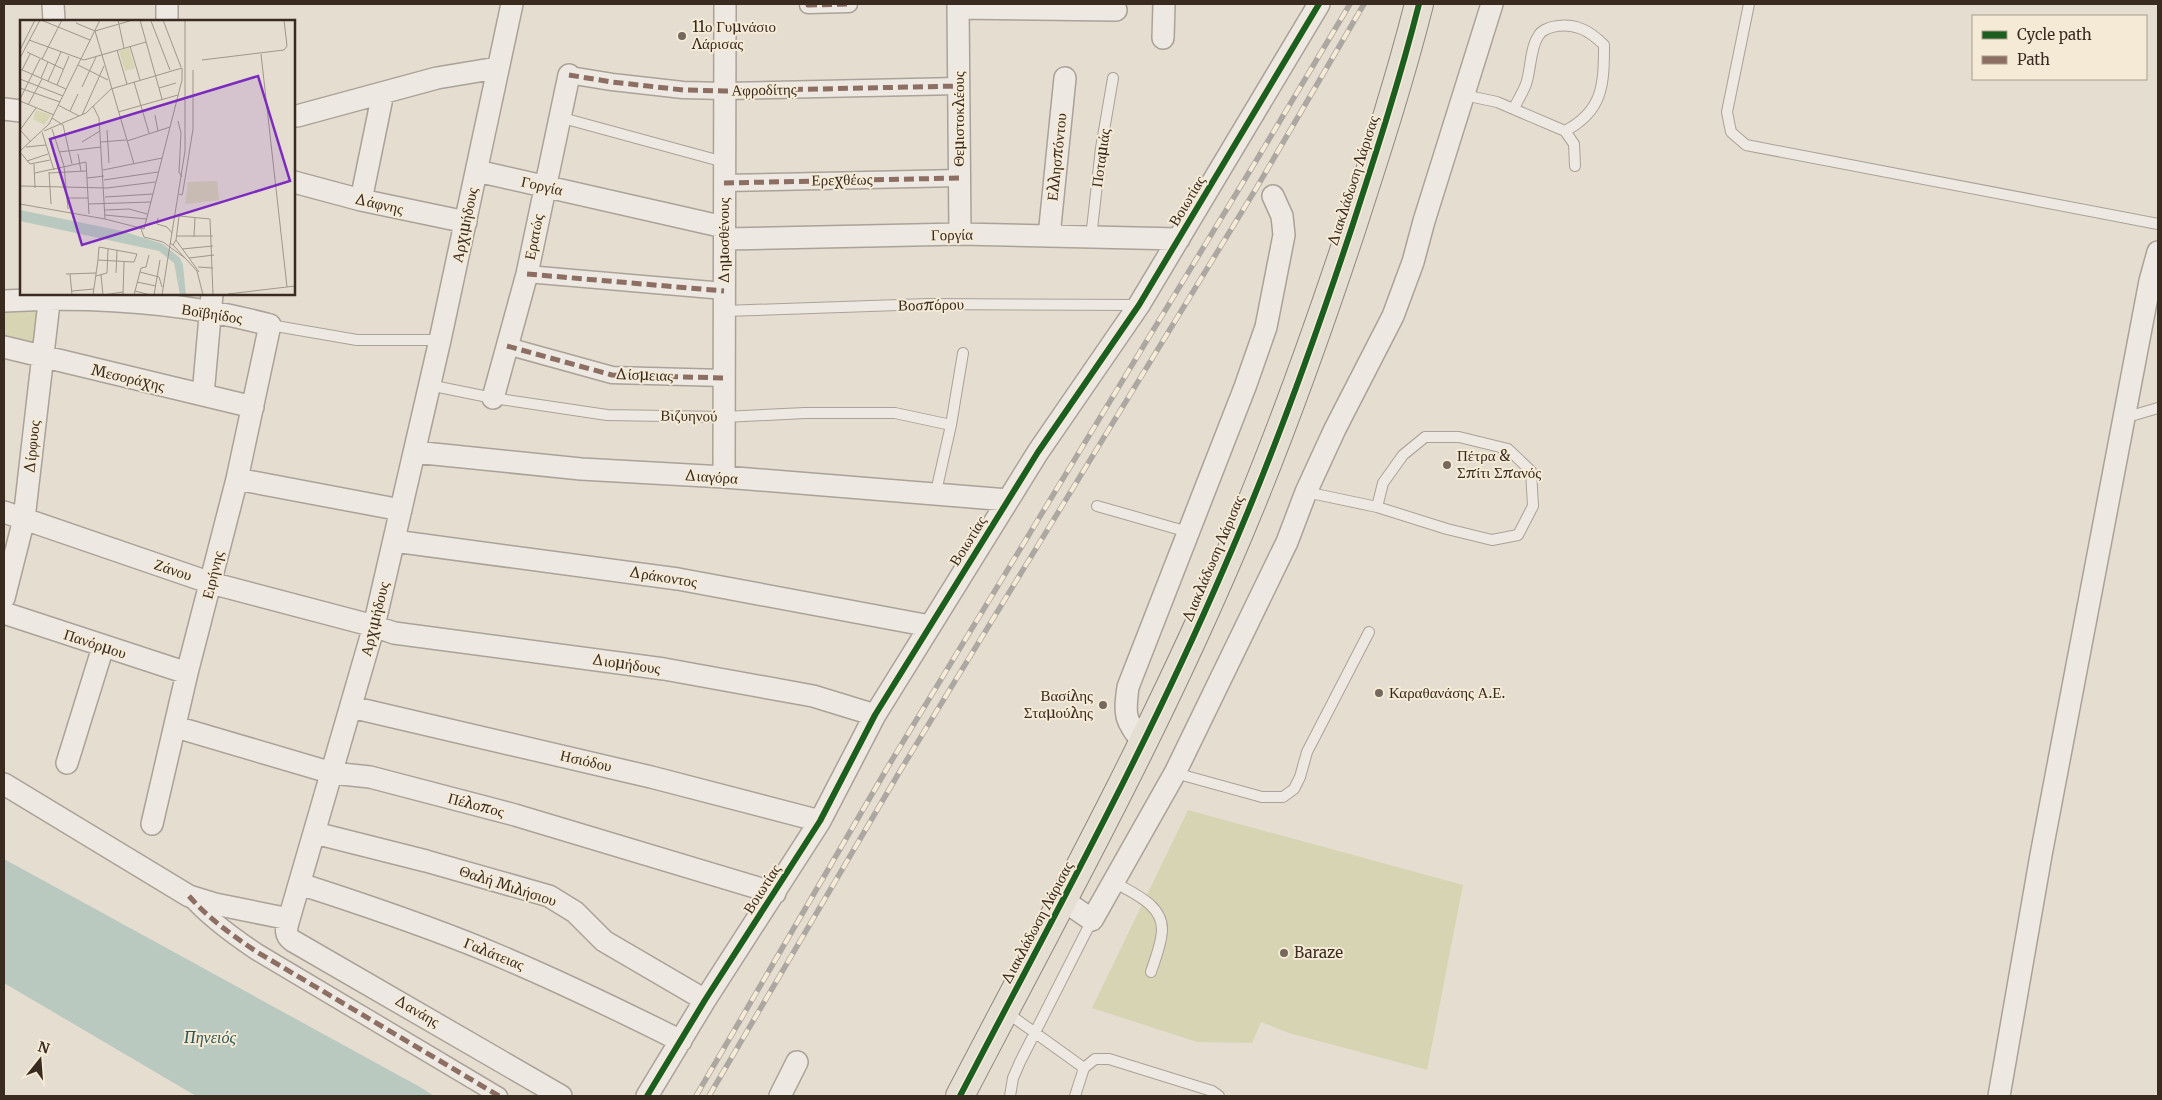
<svg xmlns="http://www.w3.org/2000/svg" width="2162" height="1100" font-family="Merriweather,serif">
  <style>
    .green { fill: #d6d4b2 }
    .water { fill: #bac9bf }
    .lines { fill: none; stroke-linecap: round; stroke-linejoin: round }
    .service-casing { stroke: #aaa298; stroke-width: 12 }
    .pedestrian-casing { stroke: #aaa298; stroke-width: 19 }
    .minor-casing { stroke: #aaa298; stroke-width: 24 }
    .primary-casing { stroke: #90887f; stroke-width: 30 }
    .service { stroke: #ede8e1; stroke-width: 10 }
    .pedestrian { stroke: #ede8e1; stroke-width: 16 }
    .minor { stroke: #ede8e1; stroke-width: 21 }
    .primary { stroke: #e4ded3; stroke-width: 28 }
    .rail-casing { stroke: #ada7a1; stroke-width: 5.5 }
    .rail { stroke: #f5ead6; stroke-width: 4; stroke-dasharray: 11; stroke-linecap: butt }
    .quiet { stroke: #8d6e63; stroke-width: 5; stroke-dasharray: 10 5; stroke-linecap: butt }
    .cycleway-casing { stroke: #f5ead6; stroke-width: 9 }
    .cycleway { stroke: #1b5e20; stroke-width: 6 }
    .poi-dot { fill: #75695e; stroke: #f5ead6; stroke-width: 2 }
    .labels { text-anchor: middle; stroke-width: 4; stroke-linejoin: round; paint-order: stroke }
    .poi-label { font-size: 15px; fill: #392b20; stroke: #f5ead6; text-anchor: start }
    .street-label { font-size: 15px; fill: #392b20; stroke: #f5ead6 }
    .water-label { font-size: 16px; font-style: italic; fill: #2f5954; stroke: #f5ead6 }
    .inset-road { fill: none; stroke: #a0968a; stroke-width: 1 }
    .view { fill: #7b2cbf; fill-opacity: 0.15; stroke: #7b2cbf; stroke-width: 2.5 }
    .inset-edge { fill: none; stroke: #392b20; stroke-width: 2.5 }
  </style>
  <rect width="100%" height="100%" fill="#e5ddd0"/>
  <path class="green" d="M40 308 36 349 4 339V309Z
    M1188 810 1463 885 1427 1070 1289 1033 1261 1022 1252 1043 1197 1042 1092 1008Z"/>
  <path class="water" d="M4 859 420 1087 434 1096H196L4 983Z"/>
  <g class="lines">
    <g class="service-casing">
      <path id="service" d="M1749 4 1727 112 1731 132 1746 145 2158 224
        M1464 95 1497 102 1565 131C1603 111 1604 85 1604 45 1589 30 1574 22 1552 27 1548 28 1541 31 1539 35 1530 47 1531 70 1526 84 1523 92 1518 100 1514 108
        M559 117 724 162
        M1565 131 1574 144 1575 166
        M1091 238 1101 148 1113 78
        M724 311 928 304 1138 305
        M270 325 357 340H440
        M429 385 493 398 607 415 724 417 805 413H895L951 425
        M2124 418 2158 408
        M1306 492 1377 507 1447 529 1492 540 1518 535 1533 506 1531 471 1508 449 1459 437H1425L1403 455 1383 483 1377 507
        M935 496 951 425 963 353
        M1097 506 1188 532
        M1175 773 1262 797H1283L1294 789 1300 777 1307 752 1369 632
        M1114 882C1132 893 1162 904 1162 929 1162 943 1155 959 1151 972
        M1006 1012 1084 1068 1075 1096
        M1084 1068 1095 1059H1109L1212 1091 1219 1096
        M1010 1096 1013 1078 1020 1062 1092 920"/>
    </g>
    <g class="pedestrian-casing">
      <path id="pedestrian" d="M808 4V5L849 4
        M569 75 612 82 683 90 724 91 959 86
        M724 183 960 178
        M527 274 724 291
        M507 346 612 375 724 378
        M189 896C208 918 233 936 257 952L499 1096"/>
    </g>
    <g class="minor-casing">
      <path id="minor" d="M53 4 54 21
        M167 4V21
        M958 4 960 234
        M958 8 1116 10
        M1163 38 1164 4
        M4 109 21 111
        M297 116 437 78 497 68
        M477 171 724 227
        M294 182 361 200 466 222
        M361 200 383 93
        M1049 236 1065 78
        M725 239 960 234 1179 239
        M4 301C93 296 184 302 270 325L237 479 187 673 152 824
        M4 347 253 407
        M203 395 212 294
        M493 398 527 274 569 75
        M414 452 581 469 724 477 1008 500
        M724 477 725 4
        M237 479 401 510
        M4 512 211 583 374 626 394 633 664 669 813 696 875 715
        M394 541 678 579 930 626
        M4 598 24 519 50 294
        M4 613 187 673
        M351 707 651 777 820 821
        M176 727 332 773 370 777 515 815 775 893
        M1143 743C1125 719 1124 717 1128 687L1245 387 1266 327 1284 235 1282 216 1273 196
        M67 763 103 647
        M4 784 189 896 215 904 289 919 374 626 440 340 512 4
        M315 833 426 861 549 896 575 912 604 941 705 1000
        M300 884C356 902 412 921 468 943 541 972 611 1006 681 1041
        M1063 900 1092 920 1175 773 1287 542 1306 492 1335 429 1393 316 1413 262 1424 221 1492 4
        M289 919C286 929 284 935 293 941L561 1096
        M647 1096 705 1000 820 821 875 715 1038 452 1139 305 1319 4
        M780 1096 797 1062
        M1999 1096 2041 855 2150 281 2158 252"/>
    </g>
    <g class="primary-casing">
      <path id="primary" d="M960 1096C1051 921 1146 749 1224 568 1273 456 1314 342 1352 227 1376 153 1400 79 1419 4"/>
    </g>
    <use href="#service" class="service"/>
    <use href="#pedestrian" class="pedestrian"/>
    <use href="#minor" class="minor"/>
    <use href="#primary" class="primary"/>
    <g class="rail-casing">
      <path id="rail" d="M696 1096 889 765 1259 156 1350 4
        M709 1096 900 771 1257 187 1364 4"/>
    </g>
    <use href="#rail" class="rail"/>
    <path class="quiet" d="M808 4V5L849 4
      M569 75 612 82 683 90 724 91 959 86
      M724 183 960 178
      M527 274 724 291
      M507 346 612 375 724 378
      M189 896C208 918 233 936 257 952L499 1096"/>
    <g class="cycleway-casing">
      <path id="cycleway" d="M647 1096 705 1000 820 821 875 715 1038 452 1139 305 1319 4
        M960 1096C1051 921 1146 749 1224 568 1273 456 1314 342 1352 227 1376 153 1400 79 1419 4"/>
    </g>
    <use href="#cycleway" class="cycleway"/>
  </g>
  <g class="poi-dot">
    <circle cx="682" cy="36" r="5"/>
    <circle cx="1447" cy="465" r="5"/>
    <circle cx="1379" cy="693" r="5"/>
    <circle cx="1103" cy="705" r="5"/>
    <circle cx="1284" cy="953" r="5"/>
  </g>
  <g class="labels">
    <g class="poi-label">
      <text x="692" y="32">11ο Γυμνάσιο<tspan x="692" dy="17">Λάρισας</tspan></text>
      <text x="1457" y="461">Πέτρα &amp;<tspan x="1457" dy="17">Σπίτι Σπανός</tspan></text>
      <text x="1389" y="698">Καραθανάσης Α.Ε.</text>
      <text x="1093" y="701" text-anchor="end">Βασίλης<tspan x="1093" dy="17">Σταμούλης</tspan></text>
      <text x="1294" y="958">Baraze</text>
    </g>
    <g class="street-label">
      <text transform="translate(764 90) rotate(-1)" y="5">Αφροδίτης</text>
      <text transform="translate(959 119) rotate(-90)" y="5">Θεμιστοκλέους</text>
      <text transform="translate(1057 157) rotate(-84)" y="5">Ελλησπόντου</text>
      <text transform="translate(1101 158) rotate(-82)" y="5">Ποταμιάς</text>
      <text transform="translate(842 180) rotate(-1)" y="5">Ερεχθέως</text>
      <text transform="translate(1353 181) rotate(-72)" y="5">Διακλάδωση Λάρισας</text>
      <text transform="translate(542 186) rotate(13)" y="5">Γοργία</text>
      <text transform="translate(1187 201) rotate(-59)" y="5">Βοιωτίας</text>
      <text transform="translate(379 204) rotate(13)" y="5">Δάφνης</text>
      <text transform="translate(465 225) rotate(-78)" y="5">Αρχιμήδους</text>
      <text transform="translate(952 235) rotate(-1)" y="5">Γοργία</text>
      <text transform="translate(534 237) rotate(-79)" y="5">Ερατώς</text>
      <text transform="translate(724 241) rotate(-90)" y="5">Δημοσθένους</text>
      <text transform="translate(931 305) rotate(-1)" y="5">Βοσπόρου</text>
      <text transform="translate(212 314) rotate(9)" y="5">Βοϊβηίδος</text>
      <text transform="translate(644 375) rotate(2)" y="5">Δίσμειας</text>
      <text transform="translate(128 378) rotate(13)" y="5">Μεσοράχης</text>
      <text transform="translate(689 416) rotate(1)" y="5">Βιζυηνού</text>
      <text transform="translate(32 447) rotate(-84)" y="5">Δίρφυος</text>
      <text transform="translate(711 477) rotate(4)" y="5">Διαγόρα</text>
      <text transform="translate(968 541) rotate(-58)" y="5">Βοιωτίας</text>
      <text transform="translate(1213 559) rotate(-67)" y="5">Διακλάδωση Λάρισας</text>
      <text transform="translate(173 570) rotate(19)" y="5">Ζάνου</text>
      <text transform="translate(213 575) rotate(-76)" y="5">Ειρήνης</text>
      <text transform="translate(663 577) rotate(9)" y="5">Δράκοντος</text>
      <text transform="translate(375 619) rotate(-76)" y="5">Αρχιμήδους</text>
      <text transform="translate(95 644) rotate(18)" y="5">Πανόρμου</text>
      <text transform="translate(626 664) rotate(8)" y="5">Διομήδους</text>
      <text transform="translate(586 761) rotate(13)" y="5">Ησιόδου</text>
      <text transform="translate(476 805) rotate(15)" y="5">Πέλοπος</text>
      <text transform="translate(508 886) rotate(18)" y="5">Θαλή Μιλήσιου</text>
      <text transform="translate(762 889) rotate(-57)" y="5">Βοιωτίας</text>
      <text transform="translate(1037 923) rotate(-62)" y="5">Διακλάδωση Λάρισας</text>
      <text transform="translate(494 954) rotate(22)" y="5">Γαλάτειας</text>
      <text transform="translate(417 1011) rotate(30)" y="5">Δανάης</text>
    </g>
    <g class="water-label">
      <text x="210" y="1043">Πηνειός</text>
    </g>
  </g>
  <g transform="translate(20 20)">
    <rect width="275" height="275" fill="#e5ddd0"/>
    <path d="M109 28 115 48 105 51 99 31ZM16 90 31 95 24 105 13 99ZM197 161 199 180 165 184 168 162Z" fill="#d6d4b2"/>
    <path d="M0 190 102 211 143 224 160 238 163 245 166 275H160L154 243 139 231 0 201Z" fill="#bac9bf"/>
    <path class="inset-road" d="M21 0 70 20M98 0 104 28M120 0 142 79M143 0 161 47M131 1 150 50M56 3 75 11M75 11 114 144M75 11 113 0M9 20 64 40 126 22M110 26 120 60M0 30 15 0M97 30 107 64M7 32 43 49M241 34 267 267M0 38 20 0M22 39 42 0M182 40 264 30 267 26 264 0M58 45 88 60M0 49 46 69M2 50 10 34M21 58 28 42M0 59 43 76M28 61 41 32M114 62 129 113M37 65 49 36M62 67 76 37M0 68 40 82M139 68 156 63M0 79 20 39M0 81 34 95M8 85 22 59M38 85 59 96M50 91 58 74M98 92 158 75M122 92 138 87M62 95 84 46M135 95 138 111M32 98 43 105 52 144M158 101 161 113 159 152 162 157M32 109 44 146 48 189M0 110 16 88M0 110 11 122M87 110 89 143M24 111 66 93 91 69 162 48V60L124 209 85 199M22 112 34 150M107 121 150 107M62 122 80 111M81 122 106 120M6 127 26 125M0 131 29 104 80 0M0 132 10 144 30 140M39 132 81 127M58 134 61 151M7 141 28 134M14 144 15 168M83 150 142 138M29 152 31 184M15 153 66 142 69 194M29 153 66 151M67 158 84 156M84 160 138 152M0 166 87 168 135 162M159 174 162 175 163 171 173 109V50M85 177 133 174M48 178H68M0 184 85 199 79 98 73 86M68 184 131 182M85 190 109 189 127 194M85 195 126 199M138 198 137 204 147 207 152 213M121 209 124 217 143 222 165 238M157 216H193M174 217 175 197M156 220 179 252M150 223 153 225 156 220 159 196 190 199 193 275M153 225 177 251 183 275M162 229 193 226M169 238 194 235M178 247 193 248M120 252 139 257 142 267M96 253 97 230M46 254 76 253M50 254 52 275M81 255 83 275M76 256 87 253 88 229M117 262 136 266M52 271 74 269M115 271 130 275M208 274 275 266M73 275 78 240 79 227 117 234 114 242 78 240M83 275 103 272M103 275 104 242M114 275 121 248 126 247 129 235M134 275 140 240M142 275 165 131V0"/>
    <path class="view" d="M238 56 270 161 62 225 30 119Z"/>
    <rect width="275" height="275" class="inset-edge"/>
  </g>
  <rect width="2162" height="1100" fill="none" stroke="#392b20" stroke-width="10"/>
  <rect x="1972" y="15" width="175" height="65" fill="#f5ead6" stroke="#aa9e8d"/>
  <rect x="1982" y="31" width="25" height="8" fill="#1b5e20" stroke="#aa9e8d"/>
  <text x="2017" y="40" font-size="15" fill="#392b20">Cycle path</text>
  <rect x="1982" y="56" width="25" height="8" fill="#8d6e63" stroke="#aa9e8d"/>
  <text x="2017" y="65" font-size="15" fill="#392b20">Path</text>
  <g transform="translate(40 1060) rotate(17)" stroke="#f5ead6" stroke-width="4" paint-order="stroke">
  <path d="M0-4L9 19L0 12L-9 19Z" fill="#392b20"/>
  <text y="-8" font-size="14" font-weight="bold" text-anchor="middle" fill="#392b20">N</text>
  </g>
</svg>
